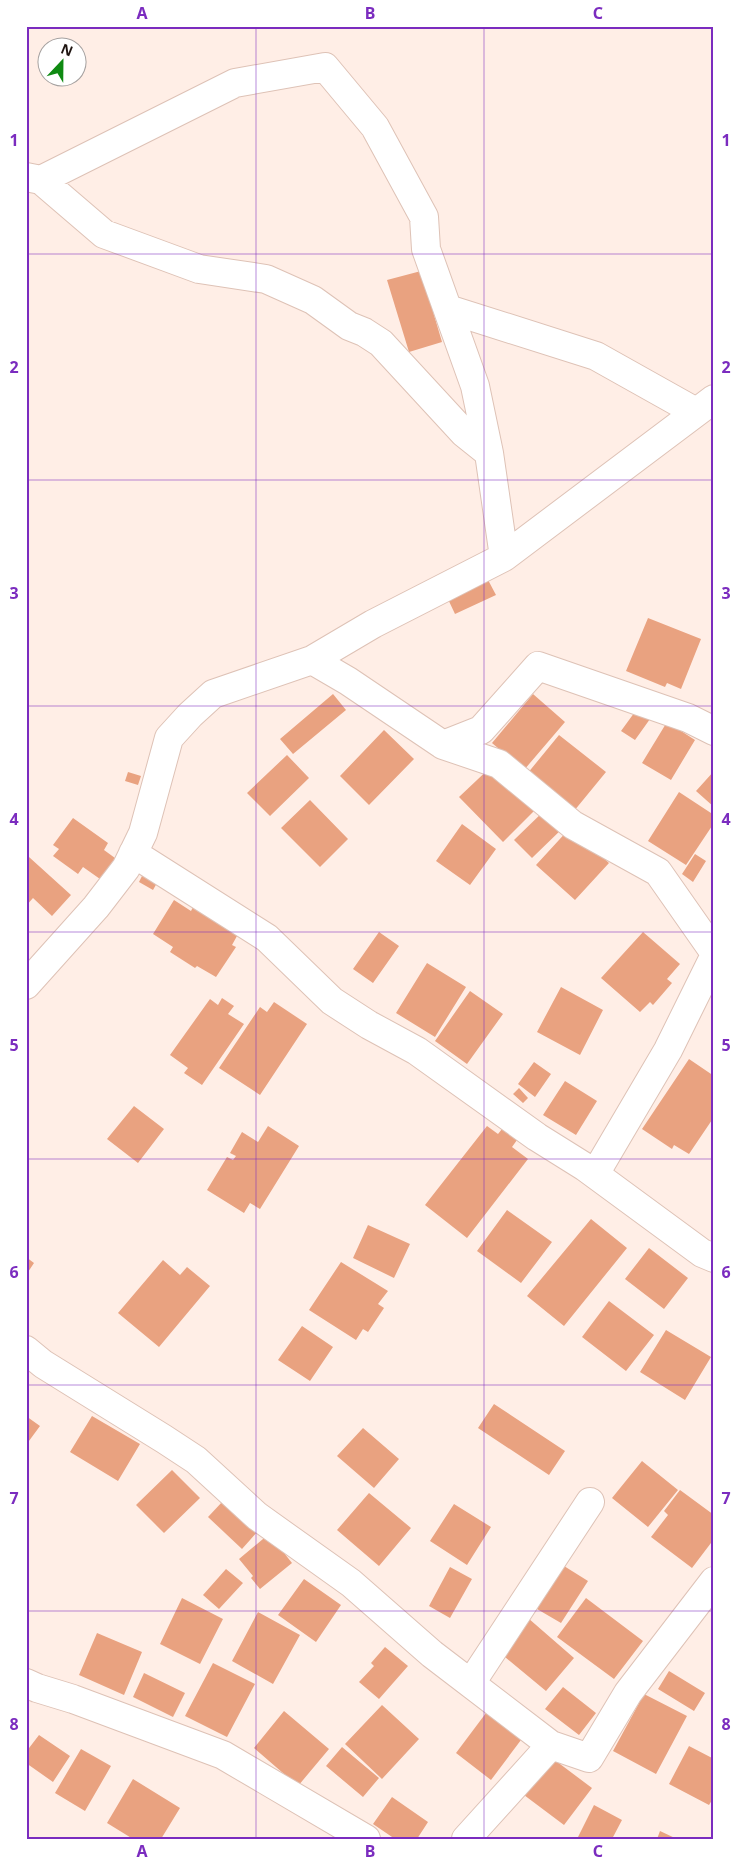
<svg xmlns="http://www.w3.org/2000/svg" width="740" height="1865" font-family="'Noto Sans',sans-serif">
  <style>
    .building { fill: #e9a280 }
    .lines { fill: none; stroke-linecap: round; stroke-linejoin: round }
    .minor-casing { stroke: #dec2b6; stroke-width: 30 }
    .minor { stroke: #fff; stroke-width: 28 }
    .grid { fill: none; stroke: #7b2cbf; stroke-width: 1; stroke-opacity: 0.55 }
    .neatline { fill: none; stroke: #7b2cbf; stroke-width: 2 }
    .grid-label { font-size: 16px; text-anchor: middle; font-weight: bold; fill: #7b2cbf }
  </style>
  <rect width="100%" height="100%" fill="#ffeee6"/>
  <path class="building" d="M421 271 442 342 409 352 387 280Z
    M487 578 496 595 455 614 447 597Z
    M648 618 701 639 681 689 667 683 665 687 626 671Z
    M333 694 346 710 293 754 280 739Z
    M533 694 565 722 524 770 492 743Z
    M637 709 650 719 635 740 621 731Z
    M667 722 695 740 671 780 642 763Z
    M384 730 414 759 369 805 340 776Z
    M559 735 606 772 574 811 527 774Z
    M287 755 309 778 270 816 247 793Z
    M495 763 538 807 503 842 459 797Z
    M714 771V807L696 791Z
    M128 772 141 776 138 785 125 781Z
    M679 792 714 815V823L686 865 648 841Z
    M310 800 348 839 320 867 281 828Z
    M547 808 565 826 532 858 514 840Z
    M73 818 108 843 104 850 115 858 100 879 83 867 78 874 53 856 59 849 53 845Z
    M462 824 496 849 470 885 436 861Z
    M570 828 609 863 575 900 536 865Z
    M695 854 706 861 693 882 682 874Z
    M29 857 71 895 52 916 33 898 26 906V861Z
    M147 866 162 874 153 890 139 882Z
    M174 900 191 911 196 901 213 912 209 918 237 936 232 945 236 947 216 977 197 966 195 968 170 952 173 947 153 934Z
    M379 932 399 946 373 983 353 969Z
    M643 932 680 964 667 979 672 983 653 1005 650 1002 640 1012 601 978Z
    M427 963 466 987 435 1037 396 1013Z
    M561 987 603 1010 580 1055 537 1032Z
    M470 991 503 1014 467 1064 435 1041Z
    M222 998 234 1006 228 1014 244 1024 202 1085 184 1073 188 1068 170 1055 210 999 218 1005Z
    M274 1002 307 1024 260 1095 219 1068 260 1007 267 1012Z
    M689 1059 714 1076V1117L689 1154 674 1145 672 1149 642 1129Z
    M534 1062 551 1074 535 1097 518 1084Z
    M565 1081 597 1101 576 1135 543 1115Z
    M519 1088 528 1098 523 1103 513 1094Z
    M134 1106 164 1129 138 1163 107 1139Z
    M268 1126 299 1146 260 1209 250 1203 244 1213 207 1190 227 1157 233 1160 236 1156 230 1153 242 1132 258 1142Z
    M487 1126 498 1134 502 1129 517 1140 512 1147 528 1159 467 1238 425 1205Z
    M507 1210 552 1242 521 1283 477 1251Z
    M591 1219 627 1248 564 1326 527 1296Z
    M368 1225 410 1244 394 1278 353 1258Z
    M649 1248 688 1278 664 1309 625 1279Z
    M26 1257 34 1263 26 1275Z
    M163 1260 180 1275 187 1267 210 1286 159 1347 118 1313Z
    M341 1262 388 1291 378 1304 384 1308 368 1332 363 1329 356 1340 309 1310Z
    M609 1301 654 1335 626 1371 582 1337Z
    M302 1326 333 1347 310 1381 278 1360Z
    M666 1330 711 1357 685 1400 640 1372Z
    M494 1404 565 1451 549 1475 478 1428Z
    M26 1416 40 1426 26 1445Z
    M92 1416 140 1444 118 1481 70 1452Z
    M363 1428 399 1459 374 1488 337 1456Z
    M642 1461 678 1490 648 1527 612 1498Z
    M172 1470 200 1498 164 1533 136 1505Z
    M680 1490 714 1515V1539L692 1568 651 1537 668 1515 664 1511Z
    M369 1493 411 1528 379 1566 337 1530Z
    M223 1501 257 1532 242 1549 208 1517Z
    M454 1504 491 1527 467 1565 430 1541Z
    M269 1534 292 1563 260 1589 251 1578 253 1576 239 1559Z
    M564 1566 588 1581 561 1623 537 1609Z
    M450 1567 472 1579 450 1618 429 1606Z
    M226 1569 243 1583 219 1609 203 1595Z
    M304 1579 341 1605 316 1642 278 1615Z
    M182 1598 223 1619 200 1664 160 1644Z
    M586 1598 643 1641 614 1679 557 1637Z
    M258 1612 300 1635 273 1684 232 1661Z
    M528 1618 574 1658 546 1691 499 1652Z
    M97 1633 142 1652 124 1695 79 1675Z
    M385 1647 408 1666 379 1699 359 1682 374 1666 371 1663Z
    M213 1663 255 1684 227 1737 185 1716Z
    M669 1671 705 1693 694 1711 658 1689Z
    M144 1673 185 1693 173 1717 133 1697Z
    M563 1687 596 1713 579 1735 545 1709Z
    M644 1694 687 1716 656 1774 613 1751Z
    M382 1705 419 1739 382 1779 345 1744Z
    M284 1711 329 1749 298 1786 254 1748Z
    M486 1713 521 1740 491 1780 456 1753Z
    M39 1735 70 1756 53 1782 26 1763V1752Z
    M689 1746 714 1759V1797L709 1805 669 1784Z
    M342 1747 379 1778 363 1797 326 1766Z
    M81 1749 111 1766 85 1811 55 1793Z
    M552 1758 592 1788 564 1825 524 1795Z
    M133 1779 180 1808 161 1839H133L107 1823Z
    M392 1797 428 1822 417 1839H395L373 1824Z
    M594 1805 622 1820 612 1839H577Z
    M660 1831 677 1839H657Z"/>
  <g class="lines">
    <g class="minor-casing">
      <path id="minor" d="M26 177 41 180 104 234 199 269 266 279 313 300 349 326 364 332 381 343 464 433 489 453 504 557 373 624 312 660 213 694 190 715 169 738 143 833 126 868 96 907 26 985
        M41 180 235 83 325 67 375 127 424 217 426 249 475 386 489 453
        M448 309 596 356 696 412
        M504 557 714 399
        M312 660 348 681 443 745 499 764 573 825 658 872 714 952
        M443 745 481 730 538 666 688 718 714 731
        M133 853 267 938 332 1001 369 1025 417 1051 537 1137 585 1167 702 1253 714 1258
        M595 1174 668 1050 714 957
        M26 1350 43 1364 164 1439 196 1460 257 1516 351 1583 432 1654 551 1745 466 1839
        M26 1683 37 1688 73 1699 223 1755 366 1839
        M471 1683 590 1502
        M551 1745 589 1758 628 1693 714 1581"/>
    </g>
    <use href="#minor" class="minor"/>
  </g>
  <path class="grid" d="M256 26V1839M484 26V1839M26 254H714M26 480H714M26 706H714M26 932H714M26 1159H714M26 1385H714M26 1611H714"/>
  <rect width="740" height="1865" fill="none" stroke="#ffffff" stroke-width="55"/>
  <g transform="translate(62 62) rotate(22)"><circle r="24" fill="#ffffff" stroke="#a5a1a0"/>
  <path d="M0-4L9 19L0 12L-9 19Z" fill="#0f8a12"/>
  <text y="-8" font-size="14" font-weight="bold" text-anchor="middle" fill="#1f1511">N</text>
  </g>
  <rect x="28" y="28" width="684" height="1810" class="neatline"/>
  <g class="grid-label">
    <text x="142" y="19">A</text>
    <text x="370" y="19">B</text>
    <text x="598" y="19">C</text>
    <text x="14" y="146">1</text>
    <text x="726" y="146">1</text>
    <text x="14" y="373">2</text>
    <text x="726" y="373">2</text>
    <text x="14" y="599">3</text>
    <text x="726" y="599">3</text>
    <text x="14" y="825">4</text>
    <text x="726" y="825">4</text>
    <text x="14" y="1051">5</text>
    <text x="726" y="1051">5</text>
    <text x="14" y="1278">6</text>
    <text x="726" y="1278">6</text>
    <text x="14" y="1504">7</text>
    <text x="726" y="1504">7</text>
    <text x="14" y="1730">8</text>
    <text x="726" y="1730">8</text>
    <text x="142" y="1857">A</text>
    <text x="370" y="1857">B</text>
    <text x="598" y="1857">C</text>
  </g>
</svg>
